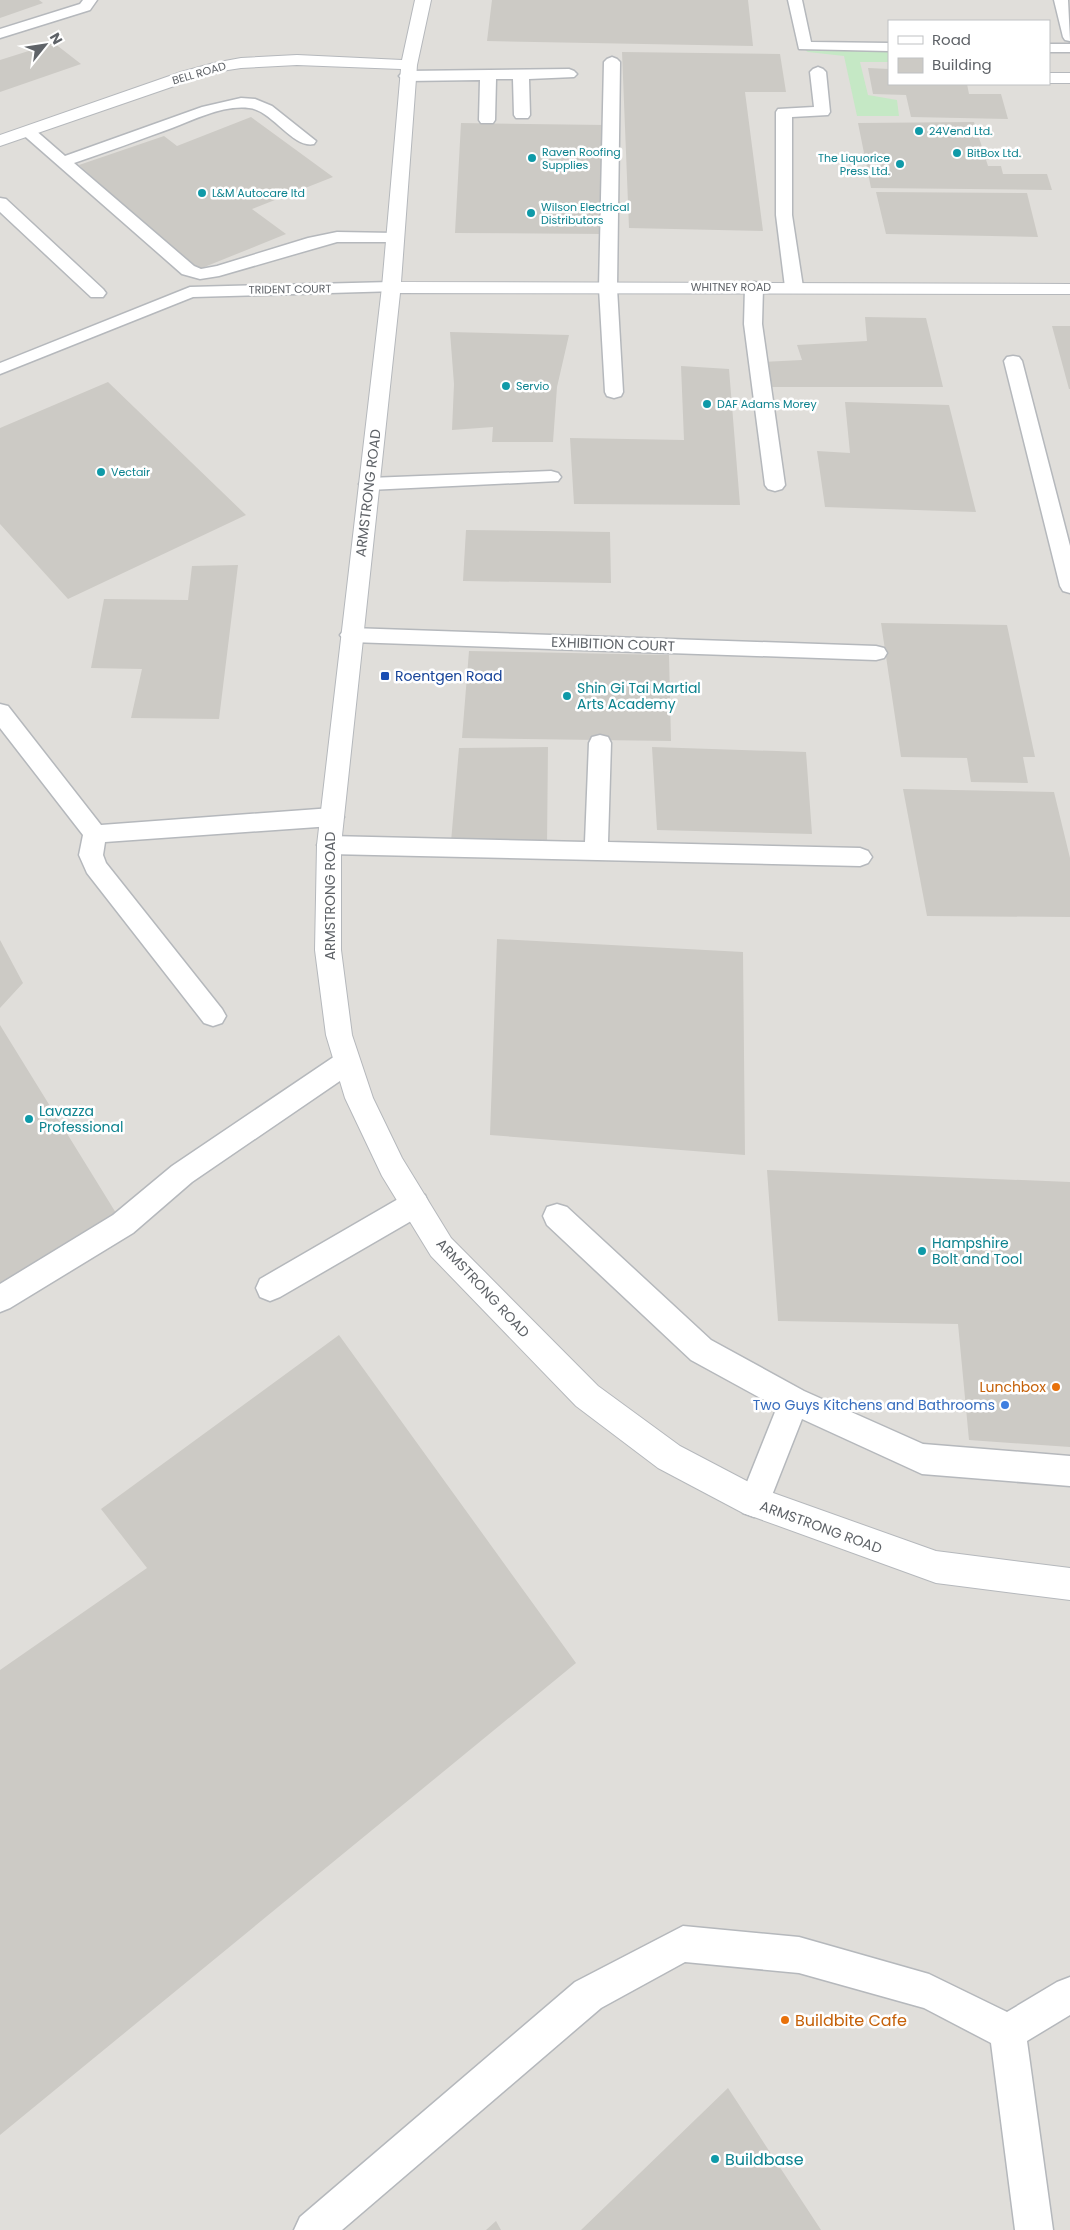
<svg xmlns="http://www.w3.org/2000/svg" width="1070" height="2230" font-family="Poppins,sans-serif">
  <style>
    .industrial { fill: #e0deda; fill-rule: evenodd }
    .green { fill: #c5e8c5 }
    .building { fill: #cccac5 }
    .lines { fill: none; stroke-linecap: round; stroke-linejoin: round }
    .lane-casing { stroke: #b5b8bc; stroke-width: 3 }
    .street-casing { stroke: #b5b8bc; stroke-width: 2 }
    .lane { fill: #fff; fill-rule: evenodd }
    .street { fill: #fff; fill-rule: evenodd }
    .culture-dot { fill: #0f9aa8; stroke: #fff; stroke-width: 2 }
    .transit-dot { fill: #1a4fb4; stroke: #fff; stroke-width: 2 }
    .food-dot { fill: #e8710a; stroke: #fff; stroke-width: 2 }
    .shop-dot { fill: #3f7fe0; stroke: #fff; stroke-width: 2 }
    .labels { text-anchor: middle; stroke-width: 5; stroke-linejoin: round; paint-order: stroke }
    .far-street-label { font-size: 11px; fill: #5f6368; stroke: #fff }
    .far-culture-label { font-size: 11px; fill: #0d838f; stroke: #fff; text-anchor: start }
    .street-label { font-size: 14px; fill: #5f6368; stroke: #fff }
    .transit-label { font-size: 14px; fill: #164399; stroke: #fff; text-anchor: start }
    .culture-label { font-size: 14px; fill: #0d838f; stroke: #fff; text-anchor: start }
    .food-label { font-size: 14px; fill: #c56008; stroke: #fff; text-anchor: end }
    .shop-label { font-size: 14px; fill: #366cbe; stroke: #fff; text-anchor: end }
    .near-food-label { font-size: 16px; fill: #c56008; stroke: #fff; text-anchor: start }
    .near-culture-label { font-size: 16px; fill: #0d838f; stroke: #fff; text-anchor: start }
  </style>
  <rect width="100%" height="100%" fill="#f1efe8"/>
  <path class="industrial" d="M0 0H1070V2230H0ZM889 21H1049V84H889Z"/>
  <path class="green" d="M802 48 889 50V62H860L868 95 897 100 899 116H857L844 56 808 52Z"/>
  <path class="building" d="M0 0H39L43 3 0 18Z
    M492 0H748L753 46 487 41Z
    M54 43 81 64 0 92V60Z
    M622 52 780 54 786 92H745L763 231 629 228Z
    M868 68 889 69V84H967L969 94H1001L1008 119 911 117 906 95 873 94Z
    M251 117 333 177 252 209 286 234 197 270 79 165 164 136 177 146Z
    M974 122 988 166H1001L1003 174H1047L1052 190 871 188 858 123Z
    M461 123 606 125 605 234 455 233Z
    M876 192 1027 193 1038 237 886 234Z
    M865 317 926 318 943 387H762L760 362 802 360 797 345 867 341Z
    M1052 326H1070V389H1069Z
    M450 332 569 335 557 387 553 442H492L493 427 452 430 454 384Z
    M681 366 729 369 740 505 574 504 570 438 684 440Z
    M108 382 246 515 68 599 0 524V428Z
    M845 402 949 405 976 512 825 507 817 451 850 453Z
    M466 530 610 532 611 583 463 581Z
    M238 565 219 719 131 718 142 669 91 668 104 599 188 600 192 566Z
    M881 623 1007 625 1035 757H1023L1028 783 971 782 967 758 901 757Z
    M469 651 669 655 671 741 462 738Z
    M548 747 547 845 451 842 459 748Z
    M652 747 806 752 812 834 657 830Z
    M903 789 1054 792 1070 858V917L927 916Z
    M497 939 743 952 745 1155 490 1135Z
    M0 940 23 983 0 1008Z
    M0 1025 116 1213 0 1286Z
    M767 1170 1070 1182V1447L969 1440 958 1324 778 1321Z
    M339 1335 576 1663 0 2135V1670L147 1568 101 1509Z
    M728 2088 821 2230H581Z
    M496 2221 501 2230H486Z"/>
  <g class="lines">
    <g class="lane-casing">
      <path id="lane" d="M83 0H97L90 10 0 38V29L80 4Z
        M788 0H802L811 42 889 43V51L799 49Z
        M1054 0H1068L1070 41 1065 40 1063 37Z
        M1049 44H1070V52H1049Z
        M612 57 617 59 620 62 617 288 623 392 621 396 614 398 607 396 605 392 599 288 604 62 607 59Z
        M818 67 823 69 826 72 830 112 828 115 792 117V215L803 287 800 291H788L785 287 776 215V112L778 109 814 107 810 72 813 69Z
        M569 69 574 71 577 74 574 77 529 79 530 115 528 118H516L514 115 513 79H496L495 120 493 123H481L479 120 480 80 407 81 402 79 399 76 402 73 407 71Z
        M241 98 255 99 272 106 316 141 314 144C293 149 272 110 249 108 223 105 196 119 172 128 139 140 107 152 74 163L194 266 201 269 217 266 308 238 337 232 395 233 401 234 403 238 401 242H337L219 276 200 279 182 274 20 132 22 129H34L65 156 202 107Z
        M0 198 6 199 103 289 106 293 103 297H91L0 212Z
        M391 282 397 283 400 287 397 291 193 297 0 374V363L190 287Z
        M754 282 760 283 763 287 762 324 785 485 782 489 775 491 768 489 765 485 744 324 745 287 748 283Z
        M1013 356 1019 357 1022 361 1070 546V593L1063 591 1060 586 1004 361 1007 357Z
        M551 471 558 473 561 477 558 481 369 490 362 488 359 484 362 480 369 478Z
        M351 628 876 646 884 648 887 653 884 658 876 660 351 642 344 640 340 635 344 630Z
        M0 704 8 706 101 825 332 808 340 811 344 817 340 823 332 826 105 842 103 855 106 863 222 1009 226 1016 222 1023 213 1026 204 1023 87 873 79 855 83 835 0 728Z
        M600 735 608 737 611 743 608 842 860 848 868 851 872 857 868 863 860 866 329 854 321 851 317 845 321 839 329 836 585 842 589 743 592 737Z
        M347 1051 356 1054 360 1062 356 1070 192 1182 133 1233 10 1308 0 1312V1284L113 1215 172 1166 338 1054Z
        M415 1192 425 1195 429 1204 425 1213 280 1297 270 1301 260 1297 256 1288 260 1279 405 1195Z
        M557 1204 567 1207 711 1340 804 1391 923 1444 1070 1456V1486L922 1474 802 1419 765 1513 754 1517 743 1513 739 1502 777 1407 691 1360 547 1225 543 1216 547 1207Z
        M683 1926 799 1937 929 1974 1007 2012 1057 1982 1070 1977V2015L1027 2041 1053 2230H1015L991 2043 924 2008 799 1973 685 1962 601 2008 342 2230H294L300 2217 575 1982Z"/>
    </g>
    <g class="street-casing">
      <path id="street" d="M415 0H431L417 65 401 282 1070 284V294L400 293 341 845V950L352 1035 373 1098 402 1158 451 1238 598 1386 680 1446 762 1489 936 1551 1070 1568V1600L936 1583 743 1513 658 1468 576 1406 431 1256 382 1176 345 1098 326 1035 315 950 317 845 382 287 401 69 297 65 241 68 215 72 0 146V135L181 72 214 63 241 58 297 55 402 60Z
        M1049 73H1070V83H1049Z"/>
    </g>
    <use href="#lane" class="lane"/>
    <use href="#street" class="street"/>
  </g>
  <g class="culture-dot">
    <circle cx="919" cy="131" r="5"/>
    <circle cx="957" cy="153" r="5"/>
    <circle cx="532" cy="158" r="5"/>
    <circle cx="900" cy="164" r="5"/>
    <circle cx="202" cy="193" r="5"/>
    <circle cx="531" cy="213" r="5"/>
    <circle cx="506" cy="386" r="5"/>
    <circle cx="707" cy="404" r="5"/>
    <circle cx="101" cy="472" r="5"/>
    <circle cx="567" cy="696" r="5"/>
    <circle cx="29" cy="1119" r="5"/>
    <circle cx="922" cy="1251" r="5"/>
    <circle cx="715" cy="2159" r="5"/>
  </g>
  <rect class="transit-dot" x="380" y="671" width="10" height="10" rx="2.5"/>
  <g class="food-dot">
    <circle cx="1056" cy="1387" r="5"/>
    <circle cx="785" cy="2020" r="5"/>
  </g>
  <circle class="shop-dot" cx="1005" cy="1405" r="5"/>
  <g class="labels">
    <g class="far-street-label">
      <text transform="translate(199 73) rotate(-16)" y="4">BELL ROAD</text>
      <text x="731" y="291">WHITNEY ROAD</text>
      <text transform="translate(290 289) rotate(-1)" y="4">TRIDENT COURT</text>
    </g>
    <g class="far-culture-label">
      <text x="929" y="135">24Vend Ltd.</text>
      <text x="542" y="156">Raven Roofing<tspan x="542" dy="13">Supplies</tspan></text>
      <text x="967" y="157">BitBox Ltd.</text>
      <text x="890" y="162" text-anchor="end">The Liquorice<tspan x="890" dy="13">Press Ltd.</tspan></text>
      <text x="212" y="197">L&amp;M Autocare ltd</text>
      <text x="541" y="211">Wilson Electrical<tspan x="541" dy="13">Distributors</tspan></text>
      <text x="516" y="390">Servio</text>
      <text x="717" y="408">DAF Adams Morey</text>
      <text x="111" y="476">Vectair</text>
    </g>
    <g class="street-label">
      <text transform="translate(368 493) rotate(-83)" y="5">ARMSTRONG ROAD</text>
      <text transform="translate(613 644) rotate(2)" y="5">EXHIBITION COURT</text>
      <text transform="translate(330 896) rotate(-90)" y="5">ARMSTRONG ROAD</text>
      <text transform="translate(483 1288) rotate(47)" y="5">ARMSTRONG ROAD</text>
      <text transform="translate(821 1527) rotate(20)" y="5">ARMSTRONG ROAD</text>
    </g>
    <g class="transit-label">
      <text x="395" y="681">Roentgen Road</text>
    </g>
    <g class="culture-label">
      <text x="577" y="693">Shin Gi Tai Martial<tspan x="577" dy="16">Arts Academy</tspan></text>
      <text x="39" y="1116">Lavazza<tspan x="39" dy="16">Professional</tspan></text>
      <text x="932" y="1248">Hampshire<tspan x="932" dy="16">Bolt and Tool</tspan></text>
    </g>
    <g class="food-label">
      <text x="1046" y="1392">Lunchbox</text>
    </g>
    <g class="shop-label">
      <text x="995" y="1410">Two Guys Kitchens and Bathrooms</text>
    </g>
    <g class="near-food-label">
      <text x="795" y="2026">Buildbite Cafe</text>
    </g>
    <g class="near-culture-label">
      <text x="725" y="2165">Buildbase</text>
    </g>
  </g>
  <rect x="888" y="20" width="162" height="65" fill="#ffffff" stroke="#bfc1c3"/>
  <rect x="898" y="36" width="25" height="8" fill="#ffffff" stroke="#bfc1c3"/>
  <text x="932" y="45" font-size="15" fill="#5f6368">Road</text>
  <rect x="898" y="58" width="25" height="15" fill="#cccac5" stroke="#bfc1c3"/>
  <text x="932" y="70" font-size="15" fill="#5f6368">Building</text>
  <g transform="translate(45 45) rotate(60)" stroke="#ffffff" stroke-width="4" paint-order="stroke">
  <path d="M0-4L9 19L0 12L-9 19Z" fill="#5f6368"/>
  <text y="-8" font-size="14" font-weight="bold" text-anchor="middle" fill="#5f6368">N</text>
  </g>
</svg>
